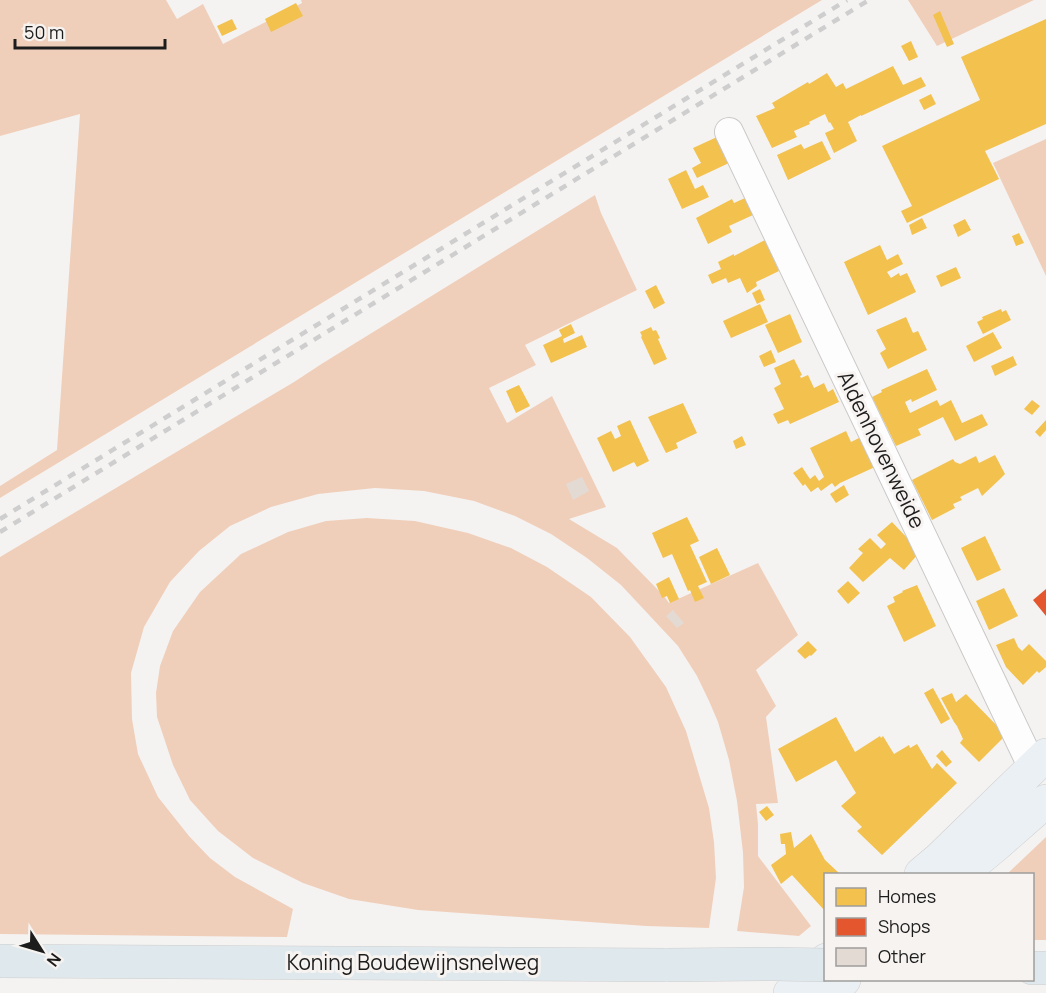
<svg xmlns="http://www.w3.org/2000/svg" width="1046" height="993" font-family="Manrope,sans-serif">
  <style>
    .green { fill: #f0cfba }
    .homes { fill: #f2c14e }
    .shops { fill: #e4572e }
    .building { fill: #e4dad4 }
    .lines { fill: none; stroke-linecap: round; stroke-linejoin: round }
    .minor-casing { stroke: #cbc9c8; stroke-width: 30 }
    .major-casing { stroke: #cececd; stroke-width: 34 }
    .highway-casing { stroke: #cececd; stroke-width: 34 }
    .minor { stroke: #fefdfd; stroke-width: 28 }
    .major { stroke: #ebf0f4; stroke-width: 33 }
    .highway { stroke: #dfe8ec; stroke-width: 33 }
    .rail { stroke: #cfcece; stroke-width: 4.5; stroke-dasharray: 8 8; stroke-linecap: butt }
    .highway-bridge-casing { stroke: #cececd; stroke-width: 34; stroke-linecap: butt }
    .highway-bridge { stroke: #dfe8ec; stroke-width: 33 }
    .labels { text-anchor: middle; stroke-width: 6; stroke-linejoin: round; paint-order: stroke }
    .street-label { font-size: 21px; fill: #1d1c1c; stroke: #f6f3f1 }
  </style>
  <rect width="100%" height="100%" fill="#f5f3f2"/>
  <path class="green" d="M0 0H166L177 19 203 4 223 44 302 3 301 0H822L0 498V486L57 450 80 114 0 136Z
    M908 0H1034L937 46Z
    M1046 139V276L993 163Z
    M595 195 601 213 637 290 525 345 536 365 489 388 507 423 552 396 606 507 569 519 617 548 664 596 669 603 758 563 798 635 756 670 776 706 766 717 778 803 756 804 758 824V856L811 926 799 936 737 931 744 887 743 853 737 801 729 760 718 722 709 701 697 676 678 646 621 585 587 558 551 534 515 516 474 501 424 491 375 488 318 494 271 507 230 526 199 551 170 582 144 627 131 673 132 719 138 754 158 797 189 836 210 858 235 877 293 909 287 937 0 934V557L294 382 323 363Z
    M367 518 415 521 468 533 511 548 547 567 591 597 630 637 666 687 686 731 709 808 714 842 716 878 709 928 646 926 418 910 349 899 303 883 253 858 218 831 190 800 173 765 157 717 156 693 160 666 173 631 200 592 241 554 288 532 326 521Z
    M1046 837V940H1033L1032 874H1007Z"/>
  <path class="homes" d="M296 3 303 16 271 32 265 19Z
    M940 11 954 44 947 47 933 15Z
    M232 19 237 29 222 36 217 26Z
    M1046 19V124L985 151 999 179 907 223 901 211 912 206 882 146 980 100 961 57Z
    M911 41 918 57 909 61 901 46Z
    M893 66 903 85 921 77 926 86 861 116V115L848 122 857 141 834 153 825 133 834 129 830 122 829 123 825 114 809 122 810 124 794 131 797 137 772 148 756 116 775 108 772 103 808 82 809 84 827 73 836 87 843 83 846 89Z
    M931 94 936 104 924 110 919 100Z
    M717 137 729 163 697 178 692 168 701 163 693 148Z
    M822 141 831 159 788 180 777 155 801 144 804 149Z
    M686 170 695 189 703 185 709 197 682 209 668 179Z
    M745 198 753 215 729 226 732 232 708 244 696 218 732 199 734 203Z
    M922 218 927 228 912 235 909 225Z
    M965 219 971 230 958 237 953 225Z
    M1019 233 1024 243 1016 246 1012 236Z
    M765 240 779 271 756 282 757 286 747 293 740 278 728 283 726 278 712 284 708 275 721 269 718 262 734 254V256Z
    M880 245 887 260 898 254 903 264 887 272 891 278 899 273 900 276 907 273 916 292 868 315 844 262Z
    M956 267 961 278 941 287 936 276Z
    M656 285 665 303 654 309 645 291Z
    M760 289 765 300 757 304 752 293Z
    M760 304 768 322 731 338 723 321Z
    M1001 309 1002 312 1006 310 1011 320 983 334 977 322 983 319 982 317Z
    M790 314 802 342 778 353 765 325Z
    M906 317 913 333 918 331 927 350 888 369 880 353 886 349 876 330Z
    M571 324 575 333 563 339 564 343 582 335 587 347 551 363 543 345 562 336 559 330Z
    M651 327 653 331 656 330 660 338 658 339 667 359 654 365 641 337 642 336 640 332Z
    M993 332 1002 348 974 362 966 346Z
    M771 350 776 362 764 367 759 356Z
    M1013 356 1017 365 995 376 991 366Z
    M794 359 802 375 800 376 801 378 808 375 814 388 824 383 828 392 833 389 839 402 790 424 788 420 778 424 773 414 784 409 774 388 781 384 774 368Z
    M927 369 937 390 912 402 911 399 905 402 910 413 937 400 940 406 951 400 962 423 982 414 988 425 955 441 943 417 918 429 921 435 896 446 872 397 882 392 881 390Z
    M519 385 530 406 516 413 506 391Z
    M1032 400 1040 406 1032 415 1024 409Z
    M683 403 697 433 676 443 678 448 666 453 648 417Z
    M630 420 649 461 637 467 634 462 613 472 597 438 611 431 615 439 621 436 617 426Z
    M1046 420V430L1040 437 1035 432Z
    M846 431 851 442 861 437 875 467 840 483 835 487 832 483 821 491 818 487 811 492 805 484 803 486 793 473 802 467 810 479 815 475 819 481 824 477 810 448Z
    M742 436 746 445 736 449 733 441Z
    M995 455 1005 474 999 480 982 496 978 488 960 497 962 500 953 504 955 508 932 520 912 480 953 459 955 462 960 464 976 456 979 463Z
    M844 485 849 495 836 503 830 494Z
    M687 517 699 541 690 545 707 582 698 586 704 598 695 602 690 590 688 591 672 554 663 558 652 533Z
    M892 522 912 543 919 553 904 570 890 558 863 582 849 568 863 553 858 549 870 538 881 549 886 544 877 535Z
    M985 536 1001 570 977 581 961 548Z
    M717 548 730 575 711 584 699 557Z
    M669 577 679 599 670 603 667 596 662 598 656 584Z
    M848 581 860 593 848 604 837 591Z
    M917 585 936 626 904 642 887 606 895 602 893 597 903 592 902 591Z
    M1004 588 1018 616 989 630 976 601Z
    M1014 638 1018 647 1022 651 1029 644 1046 661V667L1039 673 1037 671 1023 685 1006 667 996 645Z
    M808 641 817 650 811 656 810 655 805 659 797 651Z
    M933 688 950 719 941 724 924 693Z
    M952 693 956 702 966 694 1006 735 979 762 960 743 963 739 957 726 954 722 941 698Z
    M836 717 855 752 880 736 881 738 883 736 894 754 909 745 910 748 917 744 932 769 937 763 957 783 882 855 857 831 862 827 841 806 856 793 836 760 796 782 778 749Z
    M942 750 952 762 946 767 936 756Z
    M767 806 774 815 766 821 759 812Z
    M791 832 794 848 811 834 825 860 840 874H825V911L792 875 781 884 771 865 786 854 785 844H781L780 834Z"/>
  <path class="shops" d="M1046 589V616L1033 600Z"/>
  <path class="building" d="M582 477 589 491 573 500 566 484Z
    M673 610 684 623 677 628 666 616Z"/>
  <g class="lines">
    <g class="minor-casing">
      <path id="minor" d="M729 132 1033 768"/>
    </g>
    <g class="major-casing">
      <path id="major" d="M921 874 940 858 1046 755
        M961 874 996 845 1046 801
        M790 993 826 960
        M830 993 844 980"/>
    </g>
    <g class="highway-casing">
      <path id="highway" d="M0 961 668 965
        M1032 968H1046"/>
    </g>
    <use href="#minor" class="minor"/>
    <use href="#major" class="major"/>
    <use href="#highway" class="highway"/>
    <path class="rail" d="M0 519 847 0
      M0 532 869 0"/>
    <g class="highway-bridge-casing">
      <path id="highway-bridge" d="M668 965 774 964 826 965"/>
    </g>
    <use href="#highway-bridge" class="highway-bridge"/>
  </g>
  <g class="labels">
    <g class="street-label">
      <text transform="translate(881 450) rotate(64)" y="7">Aldenhovenweide</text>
      <text x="413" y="970">Koning Boudewijnsnelweg</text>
    </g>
  </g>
  <rect x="824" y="873" width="210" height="108" fill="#f6f3f1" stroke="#9f9d9c" stroke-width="1.5"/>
  <rect x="836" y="888" width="30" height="18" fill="#f2c14e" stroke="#9f9d9c" stroke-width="1.5"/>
  <text x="878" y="903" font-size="18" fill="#1d1c1c">Homes</text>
  <rect x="836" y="918" width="30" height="18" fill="#e4572e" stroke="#9f9d9c" stroke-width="1.5"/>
  <text x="878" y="933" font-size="18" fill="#1d1c1c">Shops</text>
  <rect x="836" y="948" width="30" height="18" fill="#e4dad4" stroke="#9f9d9c" stroke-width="1.5"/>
  <text x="878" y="963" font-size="18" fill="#1d1c1c">Other</text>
  <g transform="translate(42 951) rotate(127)" stroke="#f6f3f1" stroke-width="4.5" paint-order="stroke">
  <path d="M0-4.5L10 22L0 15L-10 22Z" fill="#1d1c1c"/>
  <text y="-9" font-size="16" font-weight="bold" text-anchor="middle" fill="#1d1c1c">N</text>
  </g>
  <path d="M15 39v9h150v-9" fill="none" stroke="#1d1c1c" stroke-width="3"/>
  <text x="24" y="39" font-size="18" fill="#1d1c1c" stroke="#f6f3f1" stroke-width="4.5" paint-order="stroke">50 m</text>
</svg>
